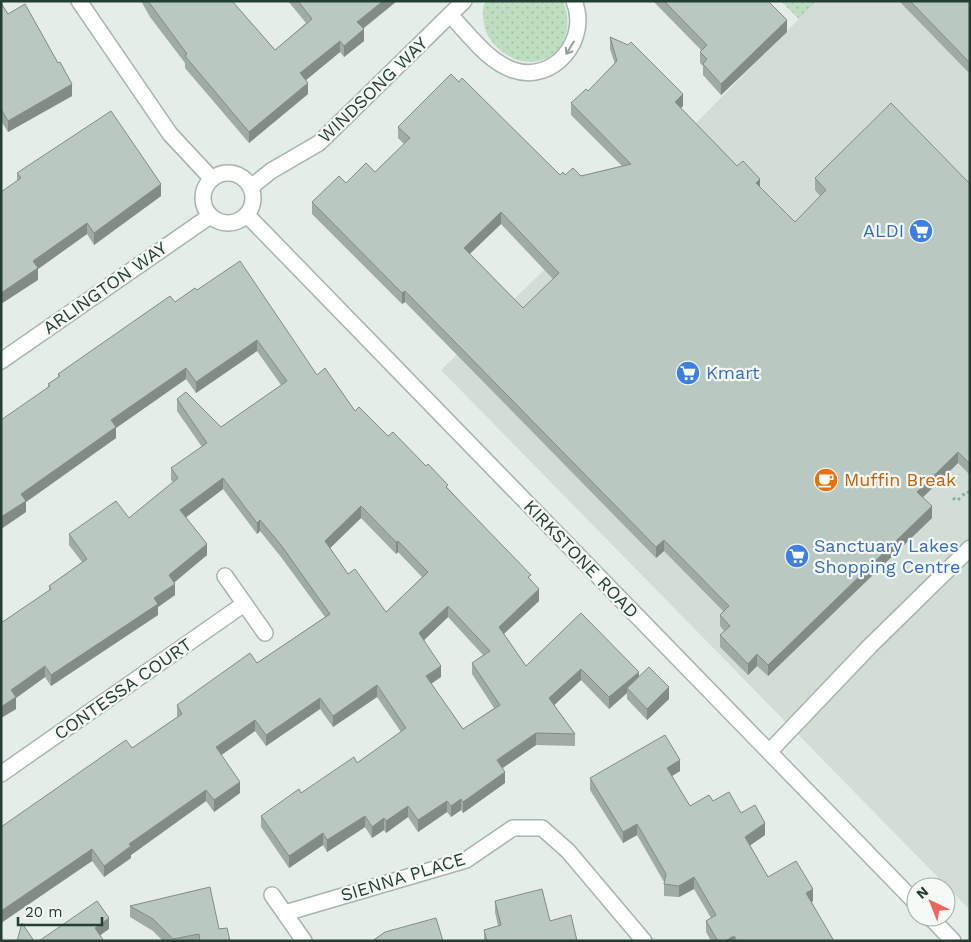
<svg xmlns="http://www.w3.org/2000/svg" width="971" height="942" font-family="'Work Sans',sans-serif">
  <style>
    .built { fill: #d2ddd6 }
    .grass { fill: url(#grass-dots) }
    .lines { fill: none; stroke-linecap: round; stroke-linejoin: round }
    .minor-casing { stroke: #a6b5ad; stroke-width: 18 }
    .path { stroke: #85b19a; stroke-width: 3; stroke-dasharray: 2.5 4; stroke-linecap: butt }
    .minor { stroke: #fff; stroke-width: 15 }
    .wall { fill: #9faca5; fill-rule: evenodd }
    .shaded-wall { fill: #828c86 }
    .building { fill: #b9c8c0; stroke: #828c86; fill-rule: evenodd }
    .oneway { stroke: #919f98 }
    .labels { text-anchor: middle; stroke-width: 4.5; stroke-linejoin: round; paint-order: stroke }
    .street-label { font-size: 18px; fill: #233f32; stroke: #f5faf6 }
    .shop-label { font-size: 18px; fill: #366cbe; stroke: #f5faf6; text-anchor: start }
    .food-label { font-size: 18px; fill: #c56008; stroke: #f5faf6; text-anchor: start }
  </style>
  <defs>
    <pattern id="grass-dots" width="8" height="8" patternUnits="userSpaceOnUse" patternTransform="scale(1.25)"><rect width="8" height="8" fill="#bddec0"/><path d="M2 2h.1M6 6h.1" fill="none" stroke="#a2c0a5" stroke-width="1.8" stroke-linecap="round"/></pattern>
  </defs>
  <rect width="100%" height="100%" fill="#e4ede7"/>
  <path class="built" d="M781 1H970V910L441 370 703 116 799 19Z"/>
  <path class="grass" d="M486 1H563C582 48 535 83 497 47 491 41 485 33 484 24 483 16 481 8 486 1Z
    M781 1H816L799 19Z"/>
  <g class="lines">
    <g class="minor-casing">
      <path id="minor" d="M79 1 170 134 212 179
        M450 15C469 34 487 61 513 70 554 84 590 39 574 1
        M203 198a25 25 0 1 1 50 0a25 25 0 1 1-50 0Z
        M251 187 271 171 319 143 464 1
        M247 215 916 903
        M1 361 210 216
        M225 576 265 633
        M769 752 870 646 970 548
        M1 774 244 604
        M272 895 304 941
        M285 913 466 860 513 828H542L568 851 644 941
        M930 917 953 941"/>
    </g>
    <path class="path" d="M953 498 957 501 967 491 970 494"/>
    <use href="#minor" class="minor"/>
  </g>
  <path class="wall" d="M141 1H232L275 50 306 23 288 1H397L363 29 364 41 344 57 340 52 306 80 308 94 249 143 185 68V63L150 17Z
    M653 1H768L787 32 721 95 703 75V66L700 63V52L701 50Z
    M899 1H970V74Z
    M1 3 8 14 72 96 8 132 1 121Z
    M610 37 683 106 681 108 737 166 760 187 795 222 820 196 815 190V178L970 184V475L958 463 923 497 932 518 768 676 757 666 748 675 720 647V635L724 631 720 626V615L723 611 664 551 656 558 405 302 402 304 312 214V202L346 183 375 172 404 144 398 138V127L459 82 560 175H565L581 176 622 166 571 115V103L588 91 615 64 610 49ZM501 224 553 279 523 308 470 254Z
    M17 173 161 196 94 245 87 234 38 269V280L17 181Z
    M197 290 317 375 355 411 388 436 448 488 531 580 539 601 504 634 526 666 581 613 639 677 669 699 647 720 627 699V693L609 709 581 680 554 705 575 734V746L536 745 502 768 505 783 463 813 461 810 451 817 447 812 418 832 408 817 386 833 384 830 372 838 365 827 327 852 323 845 289 868 261 827V816L301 793 357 763 401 732 377 697 333 727 320 709 266 746 255 731 221 755 240 793 214 812 206 801 131 855V858L104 877 92 861 1 923 132 748 177 717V705L257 663 325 617 281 557 260 531 257 534 223 489 186 517 207 555 174 582 175 595 158 607V615L51 686 45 677 16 698V709L1 718 49 590V586L82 562 69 545V534L129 518 173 482 171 480V468L202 447 177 411V399L221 427 281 385 257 351 196 393 186 379 116 428V438L26 502V512L1 529 48 386V384L58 377V374L175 302ZM361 518 396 554 398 552 422 577 386 612 348 574 330 548ZM448 617 483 655 472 663V674L494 708 463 729 431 684 441 677 424 640Z
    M680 771 672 776 690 806 713 801 741 813 765 835 750 845 768 877 813 901 811 902 834 941H711L706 932V921L711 918 694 889 679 897 664 896V882L637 835 623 843 590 790V778Z
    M495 901 550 921 577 941H484V930L498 926 495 912Z
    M130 906 219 929 230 941H163L153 931 130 917Z"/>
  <path class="shaded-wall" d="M383 1H397L357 33V22Z
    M787 20V32L721 95V84Z
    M364 29V41L344 57V46Z
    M340 41V52L300 85V73Z
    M308 83V94L249 143V132Z
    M72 84V96L8 132V121Z
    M683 94V106L675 114V102Z
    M760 179V190L756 183Z
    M161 184V196L94 245V233Z
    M501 212V224L464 259V248Z
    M87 223V234L38 269V280L1 304V293L33 261Z
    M405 291V302L402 304V293Z
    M257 340V351L196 393V382Z
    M186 368V379L116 428V438L26 502V512L1 529V517L21 494 111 420Z
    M958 452V463L917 503V492Z
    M223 478V489L180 522V510Z
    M361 506V518L325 553V541Z
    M932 506V518L768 676V665Z
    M260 520V531L257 534V523Z
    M664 540V551L656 558V547Z
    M398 541V552L396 554V542Z
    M207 544V555L169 587V575Z
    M175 584V595L158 607V615L51 686V675L154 598Z
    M539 589V601L499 638V627Z
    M448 606V617L419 645V633Z
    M757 654V666L748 675V664Z
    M45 666V677L16 698V709L1 718V707L11 690Z
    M441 666V677L426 687V676Z
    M581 669V680L549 710V698Z
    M639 672V683L627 688V693L609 709V697Z
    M377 685V697L333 727V716Z
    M669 687V699L647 720V709Z
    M320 698V709L266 746V735Z
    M255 720V731L216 759V747Z
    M536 733V745L497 772V760Z
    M680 760V771L667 779V768Z
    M505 772V783L463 813V802Z
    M240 782V793L214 812V800Z
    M206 790V801L131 855V858L104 877V866L129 844Z
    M461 799V810L451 817V806Z
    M447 801V812L418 832V820Z
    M408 806V817L386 833V821Z
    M365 816V827L327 852V840Z
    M384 818V830L372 838V827Z
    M765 823V835L745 849V837Z
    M637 824V835L623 843V832Z
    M323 833V845L289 868V856Z
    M92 849V861L1 923V911Z
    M694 877V889L679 897V886Z
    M813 889V901L806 905V893Z
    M109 918V929L95 939V928Z
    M734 936V941H725Z"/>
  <path class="building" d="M148 1H232L275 50 312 19 298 1H383L357 22 364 29 344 46 340 41 300 73 308 83 249 132 185 56 187 54Z
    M664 1H768L787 20 721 84 703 64 707 59 700 52 707 45Z
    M910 1H970V63Z
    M1 3 8 14 25 4 58 63 60 62 72 84 8 121 1 109Z
    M610 37 628 45 631 42 683 94 675 102 737 166 743 161 760 179 756 183 795 222 826 190 815 178 891 103 970 184V464L958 452 917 492 932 506 768 665 757 654 748 664 720 635 730 626 720 615 729 606 664 540 656 547 405 291 402 293 312 202 339 176 346 183 366 163 375 172 410 138 398 127 451 74 459 82 462 78 560 175 563 172 565 175 573 168 581 176 631 164 571 103 586 89 588 91 617 61ZM501 212 559 273 523 308 464 248Z
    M111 111 161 184 94 233 87 223 33 261 38 268 1 293V192L21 178 17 173Z
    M240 261 317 375 325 368 355 411 359 407 388 436 393 432 426 466 428 464 448 485 446 487 531 575 528 577 539 589 499 627 526 666 581 613 639 672 609 697 581 669 549 698 575 734 536 733 497 760 505 772 463 802 461 799 451 806 447 801 418 820 408 806 386 821 384 818 372 827 365 816 327 840 323 833 289 856 261 816 299 789 301 793 354 757 357 763 406 728 377 685 333 716 320 698 266 735 255 720 216 747 240 782 214 800 206 790 129 844 131 846 104 866 92 849 1 911V827L126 740 132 748 182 714 177 705 250 653 257 663 330 614 281 545 260 520 257 523 223 478 180 510 207 544 169 575 175 584 154 598 158 604 51 675 45 666 11 690 16 697 1 707V623L51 589 49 586 87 559 69 534 116 501 129 518 178 478 171 468 207 443 177 399 186 392 221 427 287 381 257 340 196 382 186 368 111 420 116 427 21 494 26 501 1 517V420L50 386 48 384 60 376 58 374 170 296 175 302 195 288 197 290ZM361 506 396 542 398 541 428 572 386 612 355 569 348 574 325 541ZM448 606 490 651 472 663 500 705 463 729 426 676 441 666 419 633Z
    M649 667 669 687 647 709 627 688Z
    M665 735 680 760 667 768 690 806 709 795 713 801 729 792 741 813 755 805 765 823 745 837 768 877 796 861 813 889 806 893 834 941H737L734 936 725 941H718L706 921 716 915 694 877 679 886 664 884 666 874 637 824 623 832 590 778Z
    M210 887 219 929 227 928 230 941H200L199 934 173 939 153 919 130 906Z
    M542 889 550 921 571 915 577 941H487L484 930 501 925 495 901Z
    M97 901 109 918 95 928 104 941H39Z
    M436 918 443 941H372L385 932Z
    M22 923 34 941H17Z"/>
  <defs><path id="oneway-shaft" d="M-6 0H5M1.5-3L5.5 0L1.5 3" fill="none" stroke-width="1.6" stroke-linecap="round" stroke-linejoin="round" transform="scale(1.25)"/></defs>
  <use class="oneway" href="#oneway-shaft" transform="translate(570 48) rotate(121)"/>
  <defs>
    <g id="supermarket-disc" transform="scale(1.25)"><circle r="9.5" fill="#3f7fe0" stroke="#f5faf6"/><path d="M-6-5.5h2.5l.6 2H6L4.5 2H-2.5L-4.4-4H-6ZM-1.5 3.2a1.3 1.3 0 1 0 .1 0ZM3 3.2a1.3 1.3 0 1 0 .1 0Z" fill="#fff"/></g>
    <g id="cafe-disc" transform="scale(1.25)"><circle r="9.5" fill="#e8710a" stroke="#f5faf6"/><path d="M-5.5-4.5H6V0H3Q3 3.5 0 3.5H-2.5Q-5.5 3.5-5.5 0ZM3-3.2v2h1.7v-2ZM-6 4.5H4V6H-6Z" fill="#fff"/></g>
  </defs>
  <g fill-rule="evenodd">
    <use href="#supermarket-disc" x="921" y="231"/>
    <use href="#supermarket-disc" x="688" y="373"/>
    <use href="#cafe-disc" x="826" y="480"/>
    <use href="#supermarket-disc" x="797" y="556"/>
  </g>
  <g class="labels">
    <g class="street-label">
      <text transform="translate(373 90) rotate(-44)" y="6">WINDSONG WAY</text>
      <text transform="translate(105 288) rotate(-35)" y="6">ARLINGTON WAY</text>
      <text transform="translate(581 559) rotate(46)" y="6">KIRKSTONE ROAD</text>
      <text transform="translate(123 689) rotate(-35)" y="6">CONTESSA COURT</text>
      <text transform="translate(403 877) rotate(-17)" y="6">SIENNA PLACE</text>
    </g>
    <g class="shop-label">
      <text x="904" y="237" text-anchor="end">ALDI</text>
      <text x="706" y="379">Kmart</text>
      <text x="814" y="552">Sanctuary Lakes<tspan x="814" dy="21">Shopping Centre</tspan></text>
    </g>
    <g class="food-label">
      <text x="844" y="486">Muffin Break</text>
    </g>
  </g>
  <rect width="971" height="942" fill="none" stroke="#233f32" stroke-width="5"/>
  <g transform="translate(931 902) rotate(317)"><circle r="24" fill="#f5faf6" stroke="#a1afa8"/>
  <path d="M0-4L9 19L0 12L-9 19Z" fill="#f0665f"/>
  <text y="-8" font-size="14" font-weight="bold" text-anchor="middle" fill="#233f32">N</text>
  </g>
  <path d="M18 917v8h84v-8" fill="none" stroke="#233f32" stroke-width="2.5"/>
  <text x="25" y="917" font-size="15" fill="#233f32" stroke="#f5faf6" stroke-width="4" paint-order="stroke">20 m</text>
</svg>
